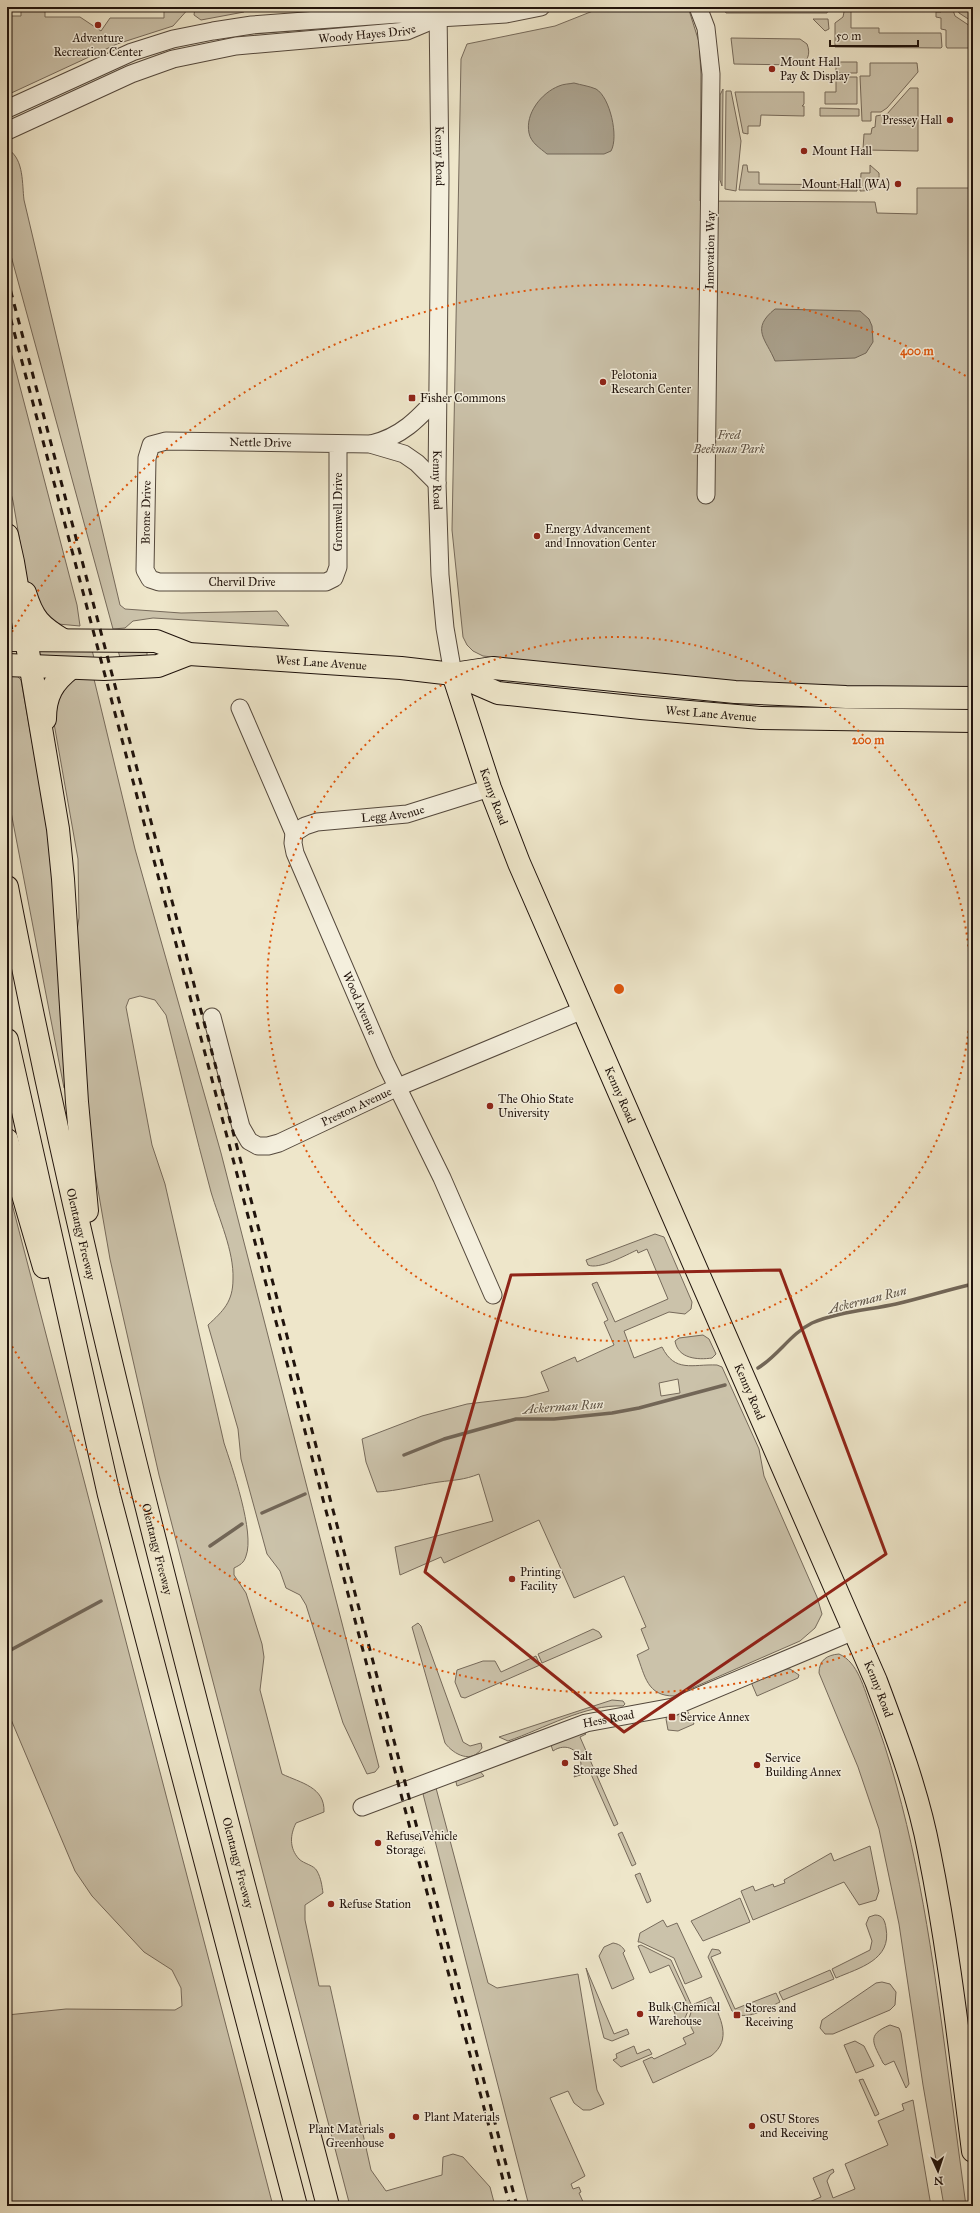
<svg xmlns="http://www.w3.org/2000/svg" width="980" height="2213" font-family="'IM FELL Great Primer',serif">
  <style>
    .green { fill: #cbc2aa; stroke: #766a5b; fill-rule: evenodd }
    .water { fill: #a89e89; stroke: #726657 }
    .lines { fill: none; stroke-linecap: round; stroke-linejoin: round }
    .stream { stroke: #726657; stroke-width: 3.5 }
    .minor-casing { stroke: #54483c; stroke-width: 19 }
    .major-casing { stroke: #20130c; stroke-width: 24 }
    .highway-casing { stroke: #20130c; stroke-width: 24 }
    .minor { stroke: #f4efdd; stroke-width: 17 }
    .major { stroke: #eee6ca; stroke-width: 22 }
    .highway { stroke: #eee6ca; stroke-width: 22 }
    .rail { stroke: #20130c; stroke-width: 3; stroke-dasharray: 7 7; stroke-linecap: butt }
    .marked { fill: none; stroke: #8f2418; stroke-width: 3; stroke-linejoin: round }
    .ring { fill: none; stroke: #de560c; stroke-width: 2; stroke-dasharray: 2 4 }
    .poi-dot { fill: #8f2418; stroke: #f4efdd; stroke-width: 1.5 }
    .labels { text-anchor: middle; stroke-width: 3; stroke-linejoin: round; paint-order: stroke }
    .street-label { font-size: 12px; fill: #20130c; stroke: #f4efdd }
    .poi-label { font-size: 12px; fill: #20130c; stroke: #f4efdd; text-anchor: start }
    .park-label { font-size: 12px; font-style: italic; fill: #5c5043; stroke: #f4efdd }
    .water-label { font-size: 13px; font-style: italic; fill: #5d5244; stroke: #f4efdd }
    .centre { fill: #de560c; stroke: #f4efdd; stroke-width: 2 }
    .ring-label { font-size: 12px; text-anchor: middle; font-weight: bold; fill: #de560c; stroke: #f4efdd; stroke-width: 3; stroke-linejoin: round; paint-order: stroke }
  </style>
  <rect width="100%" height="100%" fill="#eee6ca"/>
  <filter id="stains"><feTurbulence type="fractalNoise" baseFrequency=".005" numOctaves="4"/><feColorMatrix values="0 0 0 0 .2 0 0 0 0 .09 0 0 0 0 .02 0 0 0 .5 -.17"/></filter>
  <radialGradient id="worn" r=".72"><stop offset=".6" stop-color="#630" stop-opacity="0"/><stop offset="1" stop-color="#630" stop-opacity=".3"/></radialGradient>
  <path class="green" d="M21 7H45V17H80L101 31 110 18H164V9L190 7 173 26 117 44 7 95V16H21Z
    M195 7H245L244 12 201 20 194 15Z
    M603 7H688L699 42 701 74 700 201 875 202 877 213 917 214V188H973V689L757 685 483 656 473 651 467 645 463 637 452 530 461 59 467 44 555 26Z
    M723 7H829L827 13H726Z
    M845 7H851V28H879V33H941L942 47 941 48 835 47V23L843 17Z
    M941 7H952L955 16 973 28 972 48H947L946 46V30L941 29V18L936 17V12H941Z
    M957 7H973V22L959 13Z
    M813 19H828L829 29 825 31Z
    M731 38 800 39 807 44C811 54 808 62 798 65L734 64Z
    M836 62H857V73H836Z
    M870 63H917L918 72 887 108 881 112H871V121H862L860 76H870Z
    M836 77H857V104H825V92H836Z
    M910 88H918V151L866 150 865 153H858V149H863L864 134H871L872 128 875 127 876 116 887 114Z
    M723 89 722 186 720 180V95Z
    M726 91H731L741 141 736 191 725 189Z
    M735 92H804V104L802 106H804V116L761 115 760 126H748V134L743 133Z
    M820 108 859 109V116H820Z
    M9 150C24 160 22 184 24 200L120 605 125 609 181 613 277 611 289 626 153 618 133 621 125 628 113 629 7 241V151Z
    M743 165H747L748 172H759V184L857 185V191L739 190Z
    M870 165 879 173C880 187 873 191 860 191L861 173H870Z
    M7 337 77 605 80 626 58 624 30 601 13 501 7 479Z
    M32 650H92L94 658 36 657Z
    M118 650 147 651V658H120Z
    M7 674 16 675 21 680 50 842 70 1087 64 1088 7 791Z
    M93 675 135 849 221 1153 379 1767 375 1772 367 1774 343 1723 306 1605 300 1595 286 1588 280 1571 267 1554 241 1459 238 1429 208 1325C223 1311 233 1302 233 1279 234 1251 219 1219 211 1192 195 1133 181 1074 166 1015L155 1000 140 996 129 999 126 1007 152 1145 165 1184 224 1443C232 1467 255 1533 246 1556 244 1563 240 1565 234 1568V1575L246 1593 262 1644 264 1657 260 1690 282 1774C301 1783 325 1787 324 1812L296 1823C290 1835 289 1848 299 1859 304 1864 314 1865 317 1871 321 1878 322 1886 323 1893L305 1905V1920L319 1986H330L371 2170 386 2191 442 2175 443 2157 453 2154 463 2157 490 2187 495 2206H350L159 1475 110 1259 89 1138 76 936 79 918 78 859 52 712 69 678Z
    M7 1177 11 1200 273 2206H7V2015L66 2009 175 2010 182 2006 181 1988 172 1970 144 1952 92 1896 75 1871 7 1710Z
    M655 1234 664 1237 692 1302 691 1309 685 1314 669 1312 624 1331 634 1358 662 1347C675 1373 692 1364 717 1365L722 1367 759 1449 764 1476 817 1597 822 1614 815 1628 800 1641 674 1696C647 1696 645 1676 637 1655L649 1649 641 1629 646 1627 624 1576 574 1598 539 1520 444 1563 441 1557 400 1575 395 1547 493 1521 479 1474C464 1480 454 1480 439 1482 418 1485 398 1491 377 1492L366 1462 362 1439 422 1416 467 1404 526 1397 549 1391 541 1372 575 1357 577 1362 614 1345 604 1322 608 1320 592 1284 597 1282 615 1322 668 1299 647 1249 638 1253 637 1250C626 1255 599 1270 588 1265L586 1260ZM678 1379 680 1393 661 1396 659 1383Z
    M703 1335 709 1339 716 1354 712 1358C698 1360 678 1359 675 1341L679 1338Z
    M418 1623 421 1626 463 1742 470 1746 481 1743 482 1748C472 1764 454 1755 445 1743L412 1627Z
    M593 1629 599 1632 602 1637 542 1663 538 1654Z
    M839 1654C858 1662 864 1689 871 1707 910 1810 927 1917 942 2026 950 2086 958 2146 966 2206H944L923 2085 899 1924 879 1829 858 1767 819 1673C819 1660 827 1655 839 1654Z
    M536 1656 540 1665 465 1698 461 1697 455 1682 457 1670 483 1661H495L501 1672Z
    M778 1669H790L799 1675 798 1678 757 1696 751 1682Z
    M612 1700 623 1701 625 1704 623 1706C586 1704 543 1729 508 1741L499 1737Z
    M686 1708 694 1724 678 1731 668 1730 666 1719 668 1715Z
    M583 1732 586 1734 580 1737 618 1824 614 1826 590 1772 574 1777 581 1764C580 1750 566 1742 553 1751L550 1742Z
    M478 1769 484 1776 457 1786 455 1778Z
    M436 1788 488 1983 497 1988 578 1974 597 2090 604 2104 590 2110H583L574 2103 568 2091 550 2098 585 2176 571 2184 573 2189 579 2187 581 2192 579 2193 585 2206H529L423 1794Z
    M622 1832 636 1864 632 1866 618 1834Z
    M870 1846 879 1891 876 1900 859 1905 844 1882 753 1920 741 1891 753 1886 755 1891 773 1884 774 1887 785 1883 784 1880 831 1853 834 1861Z
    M640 1873 651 1901 647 1903 635 1875Z
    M740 1898 750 1922 703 1941 691 1921Z
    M875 1915C883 1915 885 1921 886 1928 892 1960 859 1968 836 1978L832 1969 870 1950 872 1941 866 1924 869 1917Z
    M663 1920 667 1927 677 1923 702 1977 685 1984 674 1958 640 1942H638L640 1933Z
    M613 1943C619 1944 622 1946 625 1951L623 1953 634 1979 612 1989 599 1956 604 1947Z
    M641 1945 671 1960 691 2004 685 2018 678 2021 672 2007 686 2001 669 1965 650 1973 638 1946Z
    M712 1949 719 1950 721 1953 711 1957 735 2009 776 1993 780 2002C767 2008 745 2023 732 2011L708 1957Z
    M586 1968 614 2034 627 2029 629 2034 612 2041 604 2038Z
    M830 1970 834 1979 783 2000 779 1992Z
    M882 1982 890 1984 896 1992 895 2005 890 2010 833 2034H825L820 2028 822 2020 876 1983Z
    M711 1997C720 2018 733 2039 711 2056L653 2083 643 2061 652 2057 654 2059 686 2044 683 2038 694 2033 688 2021 694 2004Z
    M890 2025 899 2028 901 2033 909 2084 906 2088 894 2061 885 2065 883 2063C874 2044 865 2035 890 2025Z
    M855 2041 864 2046 874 2066 856 2073 844 2045Z
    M634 2046 637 2054 649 2049 652 2054 621 2067 613 2060 617 2058 616 2054Z
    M863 2079 879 2114 875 2116 859 2080Z
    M913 2100 931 2206H800L821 2197 813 2178 833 2169 834 2172 830 2175 827 2181 833 2198 855 2189 845 2164 888 2145 878 2121 904 2110 902 2104Z"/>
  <path class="water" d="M574 83C581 85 589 86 596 89 610 97 619 137 611 151L604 154H547C540 148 531 143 529 133 525 114 541 93 559 86 563 84 569 84 574 83Z
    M775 309 860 311 869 319 872 326 873 342 866 353 855 358 775 361C766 339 750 329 775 309Z"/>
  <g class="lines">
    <path class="stream" d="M758 1368C779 1355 790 1334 812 1323 838 1312 868 1310 896 1304 922 1298 947 1290 973 1284
      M404 1455 444 1439 516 1419H554L612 1413 639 1408 725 1385
      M262 1513 305 1494
      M210 1546 242 1524
      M7 1652 101 1601"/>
    <g class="minor-casing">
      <g id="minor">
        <path id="s1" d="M438 7 440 178 437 483 440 575 445 628 453 674"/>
        <path d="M698 7 706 28 711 74 706 495"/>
        <path d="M7 109 132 52 173 39 213 31 252 25 398 14 438 18 473 16 506 14 541 7"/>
        <path id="s2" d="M7 131 131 74 173 59 236 46 407 31 438 18"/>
        <path id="s3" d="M338 444V567L334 578 326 582H159L150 579 145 570 147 458 151 445 166 441 370 444 404 454 417 463 437 483"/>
        <path d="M371 444C401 437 418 419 438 397"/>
        <path id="s4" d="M240 708 294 833 293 843 295 853 385 1062 442 1178 493 1295"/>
        <path id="s5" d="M294 833 305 826 317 822 407 814 490 788"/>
        <path id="s6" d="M212 1017 241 1127 249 1141 258 1146H268L279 1143 398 1087 583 1010"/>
        <path id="s7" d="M362 1807 586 1723 673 1707 854 1631"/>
      </g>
    </g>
    <g class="major-casing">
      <g id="major">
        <path id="s8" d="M7 640 156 641 189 654 401 668 453 674 493 668 735 692 846 697 973 698"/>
        <path d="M7 665 104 669 158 666 189 654"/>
        <path id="s9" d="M453 674 490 788 519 863 876 1681C897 1737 918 1793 929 1851 949 1950 960 2051 973 2151"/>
        <path id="s10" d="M454 674 498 693 641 708 761 718 973 721"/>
      </g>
    </g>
    <g class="highway-casing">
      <g id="highway">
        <path d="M7 535 13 562 58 829 63 879 77 1102 87 1211"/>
        <path d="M25 593C33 619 40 626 63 640"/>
        <path d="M45 719C45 695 53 682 71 668"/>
        <path id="s11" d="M7 887C93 1331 214 1768 328 2206"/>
        <path d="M7 1040 109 1495 296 2206"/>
        <path d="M7 1140 44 1267"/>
      </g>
    </g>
    <use href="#minor" class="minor"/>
    <use href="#major" class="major"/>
    <use href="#highway" class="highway"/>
    <path class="rail" d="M7 277 517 2206
      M7 305 510 2206"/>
  </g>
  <path class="marked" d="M780 1270 886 1554 624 1732 425 1572 511 1275Z"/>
  <g class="ring">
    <circle cx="619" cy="989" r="352"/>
    <path d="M971 1599A704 704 0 0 1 9 1341M9 637A704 704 0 0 1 971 379"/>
  </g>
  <g class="poi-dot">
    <circle cx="98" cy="25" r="4"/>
    <circle cx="772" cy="69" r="4"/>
    <circle cx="950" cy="120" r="4"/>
    <circle cx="804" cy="151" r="4"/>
    <circle cx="898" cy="184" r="4"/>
    <circle cx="603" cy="382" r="4"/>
    <rect x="408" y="394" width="8" height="8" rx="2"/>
    <circle cx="537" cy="536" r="4"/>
    <circle cx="490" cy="1106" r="4"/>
    <circle cx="512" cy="1579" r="4"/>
    <rect x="668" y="1713" width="8" height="8" rx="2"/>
    <circle cx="565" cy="1763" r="4"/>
    <circle cx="757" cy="1765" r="4"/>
    <circle cx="378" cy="1843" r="4"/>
    <circle cx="331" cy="1904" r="4"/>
    <circle cx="640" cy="2014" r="4"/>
    <rect x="733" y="2011" width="8" height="8" rx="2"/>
    <circle cx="416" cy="2117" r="4"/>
    <circle cx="752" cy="2126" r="4"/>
    <circle cx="392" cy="2136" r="4"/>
  </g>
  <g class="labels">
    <g class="street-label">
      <text dy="4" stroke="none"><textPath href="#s2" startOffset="377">Woody Hayes Drive</textPath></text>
      <text dy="4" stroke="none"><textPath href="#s1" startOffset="149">Kenny Road</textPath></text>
      <text transform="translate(710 250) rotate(-89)" y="4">Innovation Way</text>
      <text dy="4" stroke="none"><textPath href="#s3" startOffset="566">Nettle Drive</textPath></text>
      <text dy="4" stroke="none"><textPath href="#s1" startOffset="473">Kenny Road</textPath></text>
      <text dy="4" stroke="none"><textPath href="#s3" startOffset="388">Brome Drive</textPath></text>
      <text transform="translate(338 512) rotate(-90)" y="4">Gromwell Drive</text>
      <text x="242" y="586">Chervil Drive</text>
      <text dy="4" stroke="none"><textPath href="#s8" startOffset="317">West Lane Avenue</textPath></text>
      <text dy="4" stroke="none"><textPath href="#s10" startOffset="262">West Lane Avenue</textPath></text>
      <text dy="4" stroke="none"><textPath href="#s9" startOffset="129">Kenny Road</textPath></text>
      <text dy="4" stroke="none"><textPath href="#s5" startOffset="102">Legg Avenue</textPath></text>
      <text dy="4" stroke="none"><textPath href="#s4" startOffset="320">Wood Avenue</textPath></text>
      <text dy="4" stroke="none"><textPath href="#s9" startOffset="453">Kenny Road</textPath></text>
      <text dy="4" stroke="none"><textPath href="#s6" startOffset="247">Preston Avenue</textPath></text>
      <text dy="4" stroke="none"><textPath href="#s11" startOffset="355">Olentangy Freeway</textPath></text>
      <text dy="4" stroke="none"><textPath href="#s9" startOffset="777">Kenny Road</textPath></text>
      <text dy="4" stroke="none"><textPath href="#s11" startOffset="679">Olentangy Freeway</textPath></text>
      <text dy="4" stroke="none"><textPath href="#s9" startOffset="1101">Kenny Road</textPath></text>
      <text dy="4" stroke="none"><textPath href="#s7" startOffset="262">Hess Road</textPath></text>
      <text dy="4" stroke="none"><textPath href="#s11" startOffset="1003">Olentangy Freeway</textPath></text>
    </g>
    <g class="poi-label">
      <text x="98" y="42" text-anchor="middle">Adventure<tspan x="98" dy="14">Recreation Center</tspan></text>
      <text x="780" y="66">Mount Hall<tspan x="780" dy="14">Pay &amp; Display</tspan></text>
      <text x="942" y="124" text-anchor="end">Pressey Hall</text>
      <text x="812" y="155">Mount Hall</text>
      <text x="890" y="188" text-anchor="end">Mount Hall (WA)</text>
      <text x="611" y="379">Pelotonia<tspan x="611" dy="14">Research Center</tspan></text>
      <text x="420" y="402">Fisher Commons</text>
      <text x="545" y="533">Energy Advancement<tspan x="545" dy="14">and Innovation Center</tspan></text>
      <text x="498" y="1103">The Ohio State<tspan x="498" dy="14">University</tspan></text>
      <text x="520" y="1576">Printing<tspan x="520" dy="14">Facility</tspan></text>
      <text x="680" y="1721">Service Annex</text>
      <text x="573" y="1760">Salt<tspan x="573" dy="14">Storage Shed</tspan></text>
      <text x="765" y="1762">Service<tspan x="765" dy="14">Building Annex</tspan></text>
      <text x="386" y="1840">Refuse Vehicle<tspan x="386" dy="14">Storage</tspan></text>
      <text x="339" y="1908">Refuse Station</text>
      <text x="648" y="2011">Bulk Chemical<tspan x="648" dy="14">Warehouse</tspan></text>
      <text x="745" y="2012">Stores and<tspan x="745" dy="14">Receiving</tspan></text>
      <text x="424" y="2121">Plant Materials</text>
      <text x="760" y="2123">OSU Stores<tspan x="760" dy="14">and Receiving</tspan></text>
      <text x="384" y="2133" text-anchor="end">Plant Materials<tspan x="384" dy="14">Greenhouse</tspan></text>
    </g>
    <g class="park-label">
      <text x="729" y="439">Fred<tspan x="729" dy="14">Beekman Park</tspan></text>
    </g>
    <g class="water-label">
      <text transform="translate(867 1299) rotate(-14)" y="5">Ackerman Run</text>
      <text transform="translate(563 1406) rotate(-4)" y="5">Ackerman Run</text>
    </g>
  </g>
  <circle cx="619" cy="989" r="6" class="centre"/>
  <g class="ring-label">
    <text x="917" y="355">400 m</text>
    <text x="868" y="744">200 m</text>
  </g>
  <rect width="980" height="2213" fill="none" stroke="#eee6ca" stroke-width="24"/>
  <rect x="8" y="8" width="964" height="2197" fill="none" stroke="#20130c" stroke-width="2"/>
  <rect x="12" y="12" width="956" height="2189" fill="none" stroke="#20130c"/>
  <g transform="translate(938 2171) rotate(177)" stroke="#f4efdd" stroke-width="3" paint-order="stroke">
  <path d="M0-3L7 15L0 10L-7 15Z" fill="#20130c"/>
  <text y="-6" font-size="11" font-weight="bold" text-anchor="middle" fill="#20130c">N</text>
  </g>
  <path d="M830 40v6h88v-6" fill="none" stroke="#20130c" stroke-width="2"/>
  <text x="836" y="40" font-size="12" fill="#20130c" stroke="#f4efdd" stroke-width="3" paint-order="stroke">50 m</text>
  <rect width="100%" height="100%" filter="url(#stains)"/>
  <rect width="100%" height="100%" fill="url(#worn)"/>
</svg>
